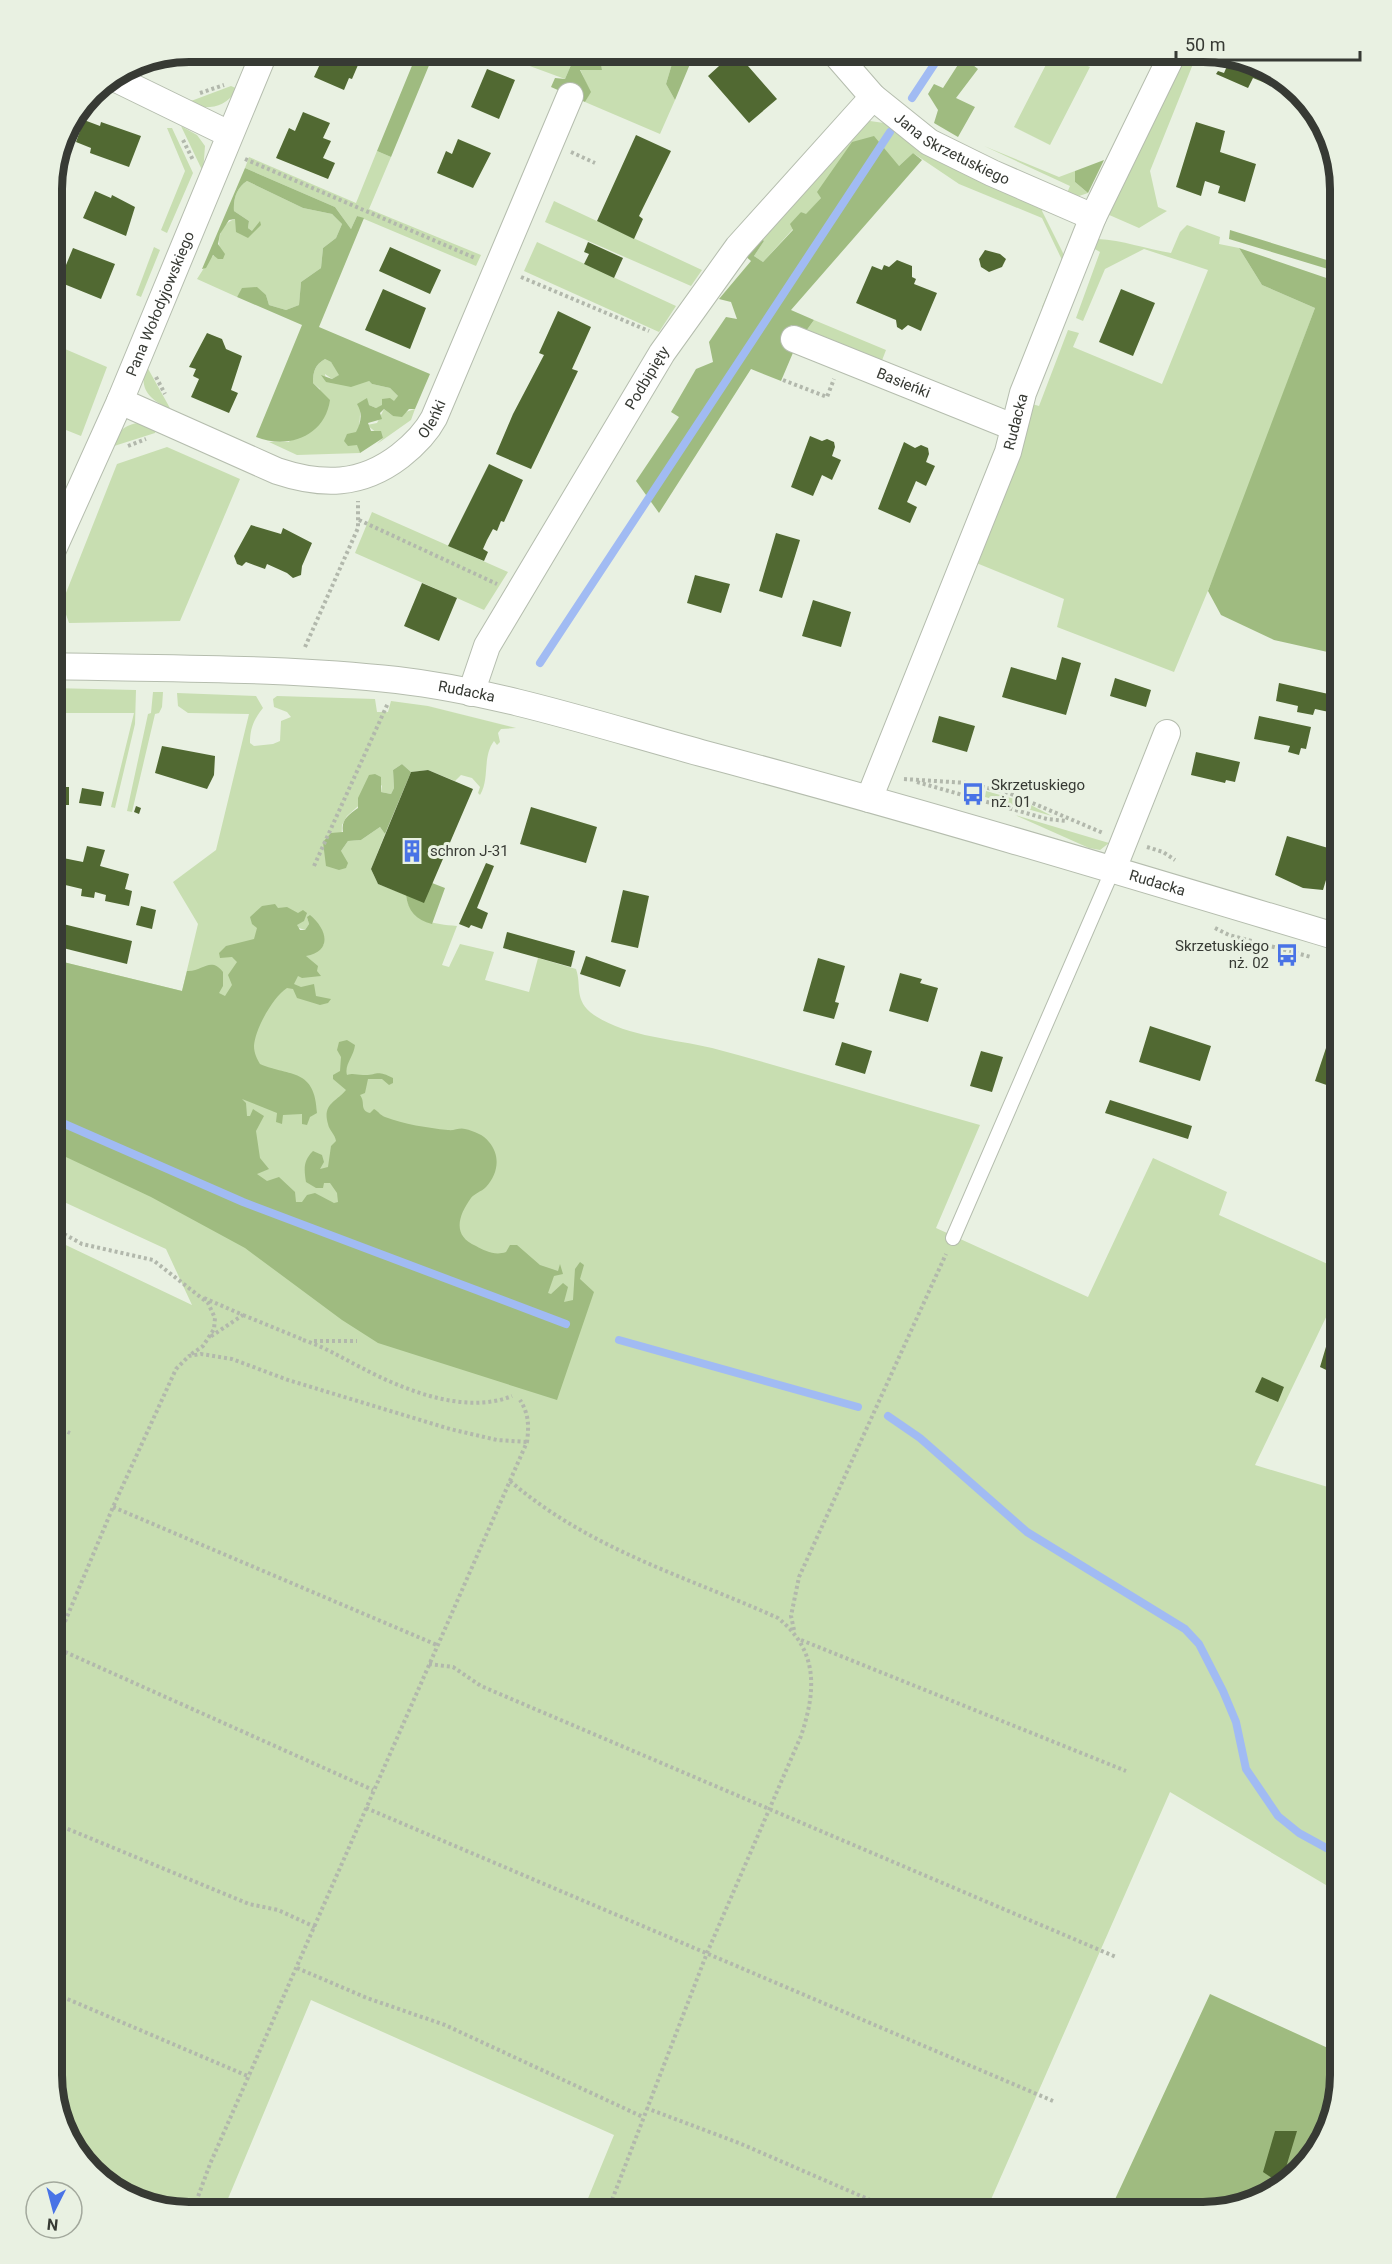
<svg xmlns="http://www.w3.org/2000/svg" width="1392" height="2264" font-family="Roboto,sans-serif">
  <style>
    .green { fill: #c8deb1; fill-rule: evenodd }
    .forest { fill: #9fbb80 }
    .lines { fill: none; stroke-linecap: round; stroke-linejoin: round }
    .stream { stroke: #a1bbf3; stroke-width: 8 }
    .building { fill: #516932 }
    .service-casing { stroke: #b5bdae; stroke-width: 16 }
    .minor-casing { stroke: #b5bdae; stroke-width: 28 }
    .path { stroke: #b2b8ac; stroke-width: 4; stroke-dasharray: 3 3; stroke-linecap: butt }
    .service { stroke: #fff; stroke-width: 14 }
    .minor { stroke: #fff; stroke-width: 26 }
    .labels { text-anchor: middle; stroke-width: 6; stroke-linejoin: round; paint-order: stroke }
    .street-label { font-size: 15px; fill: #373a34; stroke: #e9f1e2 }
    .poi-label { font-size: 15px; fill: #373a34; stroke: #e9f1e2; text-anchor: start }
    .rim { fill: none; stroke: #373a34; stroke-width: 8 }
  </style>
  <rect width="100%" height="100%" fill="#e9f1e2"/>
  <path class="green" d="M489 51H577L565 79Z
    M599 51H660L674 57 666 84 675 100 660 134 585 102 590 92 580 69 602 70Z
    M1053 51 1090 67 1050 145 1014 127Z
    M1180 56 1195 59 1150 171 1158 207 1167 211 1139 228 1107 214Z
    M231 86 238 89C224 108 212 109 189 106L191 101Z
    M870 121 884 123 1043 207 1042 211 1064 255 1067 257 1047 307H1042L1062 260 1042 218 959 184 913 153 899 166 821 198 806 215 801 212 793 229 763 262 754 256 764 241 759 236 865 124Z
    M181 126 197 135 205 146 203 172Z
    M167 128H172L193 173 167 233 161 230 185 171Z
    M984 146 1059 177 1075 171V182L1088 193 1079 196 1067 193 1070 186Z
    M377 151 391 157 369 209 481 255 476 266 357 216 351 229 335 207 245 168 249 157 356 203Z
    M247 181 303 208 332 214 342 224 336 238 323 248 321 268 301 282 299 305 286 310 269 305 266 295 243 288 237 297 197 279 211 257 221 252C216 240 221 223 235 219L237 224 252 231 248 228 249 221 234 211C233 199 237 187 247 181Z
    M554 201 702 270 691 286 545 222Z
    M1187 225 1220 237 1219 244 1239 248 1262 285 1315 308 1227 545 1174 672 1057 627 1064 599 974 562 1032 404 1039 406 1068 330 1079 333 1073 347 1162 384 1208 270 1144 249 1105 269 1083 321 1076 318 1100 252 1093 248 1098 239C1122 240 1146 249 1171 253L1180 232Z
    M537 242 676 306 659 332 524 271Z
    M154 247 160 250 141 297 136 295Z
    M814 320 886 350 881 363 806 331Z
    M51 343 107 367 81 436 51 424Z
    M325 359 331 362 340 375 332 379 325 374 326 382 369 381 372 384 390 388 398 396V400L376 408 369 405 360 410C361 426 354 437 360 453L297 455 269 442H289L320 389 313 383C313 371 315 365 325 359Z
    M146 365 171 410C150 399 138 391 146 365Z
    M384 409 393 416 415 409 411 420 377 444 383 438 367 425 377 423Z
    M144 422 157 426 155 433 111 447C117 430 126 424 144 422Z
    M167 447 240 479 180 621 69 623 62 603 117 464Z
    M372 512 508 572 484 610 355 553Z
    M51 688 136 690 135 724 115 808 111 807 134 713H51Z
    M153 692H163L162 707 159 713 155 714 132 812 127 811 148 714 151 713Z
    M177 693 256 696 263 708C254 719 250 728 250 743L254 746 273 744 280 741 281 721 291 717 287 712 274 707 273 699 277 696 375 699 377 712H388L391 701 428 706 516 728 501 729 498 733 500 742 497 745 494 741C482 757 490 779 480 795L478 793 480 787 472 778 461 775 455 781 428 770 411 772 402 764 393 770 394 788 391 794 381 792 382 785 347 816 342 825 341 851 348 841 361 840 380 827 385 834 371 869 378 884 406 895C410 922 434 924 457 926L442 965 449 967 460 944 494 952 485 980 529 992 538 958 576 969C582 986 573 1000 594 1015 627 1037 675 1039 712 1048 802 1072 891 1100 980 1125L936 1228 1088 1297 1153 1158 1227 1192 1219 1215 1341 1270V1282L1330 1309 1255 1465 1341 1491V1894L1170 1792 985 2213H582L614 2135 311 2000 222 2213H180L112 2190 65 2137 51 2076V1238L192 1305 166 1249 51 1196V959L182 991 198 924 173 882 216 850 249 714 188 713 178 706ZM307 917 324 945 296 935 299 928 305 930 309 924Z
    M986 791 1025 802 1052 816 985 797Z
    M1015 815 1109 843 1100 850 1089 848Z"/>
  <path class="forest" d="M418 51H435L391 157 377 151Z
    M577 51H599L602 70H580L591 92 585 102 551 87 555 78 565 79Z
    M674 57 690 64 675 100 666 84Z
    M963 57 978 69 956 98 975 107 958 137 934 123 938 110 928 94 934 84 943 88Z
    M874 136 899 166 913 153 922 160 791 310 814 320 806 331 791 325 787 335 795 348 781 381 751 369 659 513 636 481 679 417 671 412 696 369 713 362 709 342 726 317 737 319 731 302 719 299 751 261 743 254 759 236 764 241 754 256 763 262 793 230 790 224 801 212 806 214 821 198 817 192 852 142Z
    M1104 160 1088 193 1075 182V171Z
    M245 168 335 207 351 229 357 216 364 218 319 327 430 374 415 409H409L402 417 393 416 384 409 380 413 382 419 368 423 371 431H381L383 438 360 453 357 445 348 446 344 441 347 434 356 432C361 422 363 414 357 404L367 398 369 405 376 408 382 405V399L390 398 394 401 398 396 390 388 372 384 369 381 351 387 326 382 321 375 332 379 339 375 331 362 325 359C315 365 313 371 313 383L330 400C325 436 288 450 256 437L302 325 237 297 242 288 257 287 266 295 269 305 286 310 299 305 301 282 321 268 323 248 336 238 342 224 332 214 303 208 247 181C237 187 233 199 234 211L249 221 248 228 252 231 260 221 261 225 248 238 236 232 235 219 229 220 220 234 218 244 225 254 223 259H218L213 255 206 268 202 269Z
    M1230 230 1333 262 1341 243V273L1229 239Z
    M1239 248 1341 283V655L1274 640 1221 615 1208 591 1315 308 1262 285Z
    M402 764 411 772 385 834 380 827 361 840 348 841 341 851 348 863 346 868 339 870 326 866 323 842 331 833 343 832C341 820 348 815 358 808V798L369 775 375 774 381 777V792L391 794 394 788 393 770Z
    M432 883 445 888 432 924C416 920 408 911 406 895Z
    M275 904 278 908 287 907 298 913 303 910 307 913 304 921 297 925 300 930H305L309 924 307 917 310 915C327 929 333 951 306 956L318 966 317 971 321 976 302 978 298 976 294 984 301 987 314 984 316 996 331 999 328 1003 320 1005 297 998 293 989 287 988C273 997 255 1029 254 1046 254 1053 257 1059 260 1064 291 1077 315 1068 317 1113L310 1117 307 1125 302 1124V1114L283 1115 282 1124 276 1122 277 1113 242 1099 246 1103 247 1116H250L253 1109 264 1116 256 1131 260 1158 269 1169 257 1174 267 1181 279 1177 295 1192 296 1202H302L307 1195 315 1193 334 1203 338 1202 337 1193 330 1183H324L323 1188H316L306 1182C304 1169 303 1161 313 1151L322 1155 324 1162 320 1169 328 1167 331 1146 336 1141C335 1134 329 1130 328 1124 322 1104 336 1102 346 1090L333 1079V1075L340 1071 341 1057 337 1050 339 1042 347 1040 355 1045C354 1056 344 1065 347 1075 354 1073 356 1075 363 1075 377 1076 375 1069 393 1078V1083L389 1085 382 1079H368L365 1093 360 1095C366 1103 359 1110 370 1113L374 1109C379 1112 380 1115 385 1117 404 1124 427 1128 448 1130 454 1131 460 1127 465 1129 474 1131 484 1135 489 1142 501 1156 498 1174 486 1187 481 1192 475 1193 471 1198 458 1216 452 1236 476 1246 485 1251 495 1256 506 1252L510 1245H517L540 1265 558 1271 560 1264 563 1274 554 1276 548 1293 551 1294 563 1283 568 1287 564 1302 573 1300 575 1269 580 1262 584 1265 580 1279 594 1292 557 1400 378 1343 342 1320 245 1248 151 1197 51 1150V959L182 991 187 971C203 972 210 956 223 972V986L219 993 225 996 232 985 228 975 237 962 232 957 220 958 219 953 226 946 254 939 257 928 252 924 250 917 262 906Z
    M1210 1994 1341 2054V2076L1318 2152 1265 2199 1204 2213H1123L1111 2208Z"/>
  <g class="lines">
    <path class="stream" d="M912 98 943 51
      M540 663 890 132
      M51 1118 243 1202 566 1324
      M619 1340 858 1407
      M888 1416 920 1438 1027 1532 1185 1629 1199 1644 1223 1691 1236 1722 1246 1769 1278 1816 1299 1833 1341 1856"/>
  </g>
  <path class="building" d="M188 51H198L195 57 183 52Z
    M326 51H364L352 79 349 78 344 90 314 77Z
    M713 51H748L741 58 777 99 749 123 708 76 719 66Z
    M1231 57 1275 72 1270 85 1253 78 1248 88 1216 74 1218 71 1224 73Z
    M487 69 515 80 499 119 471 107Z
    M303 112 330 123 323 138 331 141 323 158 335 163 328 179 276 158 289 128 295 131Z
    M84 120 100 126 101 122 141 136 129 167 90 153 91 148 76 142Z
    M1196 122 1225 131 1220 152 1256 164 1245 202 1218 193 1220 186 1205 181 1201 196 1176 187Z
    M636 135 671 151 639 216 643 219 634 239 597 221Z
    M458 139 491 153 473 188 437 173 446 151 452 154Z
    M95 191 111 198 112 195 135 207 126 236 83 218Z
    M588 242 623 258 614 278 584 264 589 254 584 252Z
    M390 247 441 270 430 294 379 271Z
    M73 248 115 264 101 299 59 282Z
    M985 250 1000 254 1006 259 1002 267 989 272 981 267 979 259Z
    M897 260 912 266V277L916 279 914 284 937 293 921 331 908 325 902 330 897 327 896 320 856 303 872 266 882 270 884 265 889 267Z
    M383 289 426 308 410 349 365 330Z
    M1121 289 1155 303 1133 356 1099 342Z
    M558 311 591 327 572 369 578 371 531 469 496 454 513 414 544 355 539 353Z
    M207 333 222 339 226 349 242 356 231 390 238 393 229 413 191 397 199 379 193 376 196 369 189 367Z
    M810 436 822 441 827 439 834 442 835 447 832 456 841 460 832 480 822 475 813 496 791 487Z
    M904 442 915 448 921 445 928 448 929 454 926 462 935 466 926 486 916 481 907 502 917 507 910 523 878 509Z
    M489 464 523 480 504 522 501 521 497 531 493 529 487 540 483 549 488 552 484 561 448 546Z
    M251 525 281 534 283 528 312 543 302 566 301 575 293 578 287 573 267 564 265 569 246 562 242 566 237 564 234 556Z
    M776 533 800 540 782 598 759 591Z
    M695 575 730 584 721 613 687 603Z
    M422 583 457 598 439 641 404 626Z
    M813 600 851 612 841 647 802 636Z
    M1062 657 1081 663 1066 715 1002 697 1011 667 1056 680Z
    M1115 678 1151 690 1146 707 1110 696Z
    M1279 683 1333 695 1329 712 1315 709 1313 715 1297 712 1298 706 1276 701Z
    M939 716 975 726 967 752 932 742Z
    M1259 716 1311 727 1306 749 1301 748 1299 755 1288 752 1290 746 1254 739Z
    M162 746 215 756 214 775 207 789 155 773Z
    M51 749H56V780H51Z
    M1196 752 1240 762 1235 782 1226 780 1225 783 1191 775Z
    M428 770 473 789 424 903 378 884 371 869 411 772Z
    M61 787H69V805H61Z
    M82 788 104 792 101 806 79 803Z
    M136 806 141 808 139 814 134 812Z
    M531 807 597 827 586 863 520 844Z
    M1287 836 1335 850 1323 890 1303 888 1275 875Z
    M87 846 105 850 100 866 129 874 125 889 132 891 129 906 105 901 106 895 95 892 94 898 81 896 82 889 57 883 63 858 83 862Z
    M486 863 494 866 477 908 488 913 482 929 471 925 469 928 459 924Z
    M623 890 649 896 638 948 611 942Z
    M141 906 156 910 152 929 136 925Z
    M51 921 132 941 127 964 51 945Z
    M507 932 575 951 571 967 503 948Z
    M586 956 626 970 620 987 580 974Z
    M818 958 845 966 835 1002 839 1003 834 1019 803 1011Z
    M900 973 922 979 920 983 938 988 928 1022 889 1011Z
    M1150 1026 1211 1046 1200 1081 1139 1062Z
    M842 1042 872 1051 865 1074 835 1065Z
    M1326 1048 1341 1053V1090L1315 1081Z
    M981 1051 1003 1057 992 1092 970 1086Z
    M1110 1100 1192 1126 1188 1139 1105 1113Z
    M1328 1340 1341 1345V1377L1320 1367Z
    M1262 1377 1284 1387 1278 1402 1255 1392Z
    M1275 2131H1297L1281 2184 1263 2172Z"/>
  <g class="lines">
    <g class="service-casing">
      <path id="service" d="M953 1238 1113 869"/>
    </g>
    <g class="minor-casing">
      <g id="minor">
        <path id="s1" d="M833 51 873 97 929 142 992 173 1093 217"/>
        <path d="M112 77 229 134"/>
        <path id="s2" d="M794 339 1013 427"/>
        <path id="s3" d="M120 401 277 471C322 486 361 486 400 456 414 445 426 433 434 418L570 96"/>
        <path id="s4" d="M51 554 120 401 265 51"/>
        <path id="s5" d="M51 666C166 669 283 667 397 680 500 692 602 726 701 753 916 810 1128 874 1341 938"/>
        <path id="s6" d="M471 693 487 646 662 353 738 247 873 97"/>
        <path id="s7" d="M869 799 1008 452 1023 393 1093 217 1174 51"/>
        <path d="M1113 869 1167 733"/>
      </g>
    </g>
    <path class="path" d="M200 93 224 85
      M183 140 193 160
      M571 152 595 163
      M245 159 475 258
      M521 277 649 331
      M156 377 165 394
      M783 380 827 397 834 379
      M128 446 146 439
      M359 520 497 584
      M51 591 57 577
      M305 647 358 528V501
      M904 779 967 783 1009 793 1103 833
      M917 782 1047 819 1067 821
      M1147 847 1163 852 1175 860
      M314 866 388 703
      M1215 928 1229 935 1311 957
      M64 1234 82 1244 153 1260 208 1303 215 1318 214 1329 203 1346 190 1355
      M204 1298 243 1315 210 1337
      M243 1315 304 1340
      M303 1340C325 1347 342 1358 362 1368 404 1390 465 1415 512 1396
      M314 1341H357
      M51 1425 70 1433
      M510 1481C589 1549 685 1576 778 1618 819 1651 816 1691 801 1736L707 1953 607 2213
      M113 1507 437 1645
      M794 1630 791 1616 799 1577 946 1254
      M801 1640 1126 1771
      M54 1647 373 1790
      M51 1655 113 1507 176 1369 189 1356 201 1354 232 1359 288 1380 450 1429 497 1440 527 1442
      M429 1664 453 1667 481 1686 1116 1957
      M366 1808 1053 2101
      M51 1822 249 1904 278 1910 315 1927
      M297 1968 367 1998 445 2025 643 2117
      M51 1992 250 2077
      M646 2108 739 2143 900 2213
      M192 2213 210 2164 527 1442C529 1426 529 1414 520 1400"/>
    <use href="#service" class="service"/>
    <use href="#minor" class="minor"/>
  </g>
  <defs>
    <g id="bus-bare" transform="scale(1.8)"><path d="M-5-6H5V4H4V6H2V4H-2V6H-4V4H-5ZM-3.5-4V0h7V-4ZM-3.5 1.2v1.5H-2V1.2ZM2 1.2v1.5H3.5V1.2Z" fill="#4973e6" stroke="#e9f1e2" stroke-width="2.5" paint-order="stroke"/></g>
    <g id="building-bare" transform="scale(1.8)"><path d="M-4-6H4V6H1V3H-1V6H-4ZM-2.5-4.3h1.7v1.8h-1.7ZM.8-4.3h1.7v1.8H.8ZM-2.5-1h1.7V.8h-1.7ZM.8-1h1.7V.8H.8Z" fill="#4973e6" stroke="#e9f1e2" stroke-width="2.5" paint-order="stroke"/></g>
  </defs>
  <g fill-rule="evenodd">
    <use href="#bus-bare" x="973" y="794"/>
    <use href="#building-bare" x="412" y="851"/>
    <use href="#bus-bare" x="1287" y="955"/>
  </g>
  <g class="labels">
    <g class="street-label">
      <text dy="5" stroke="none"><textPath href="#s1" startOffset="156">Jana Skrzetuskiego</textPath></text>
      <text dy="5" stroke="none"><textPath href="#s4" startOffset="273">Pana Wołodyjowskiego</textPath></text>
      <text dy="5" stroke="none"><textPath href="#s6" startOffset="362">Podbipięty</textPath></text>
      <text dy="5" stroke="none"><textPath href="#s2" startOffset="118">Basieńki</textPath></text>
      <text dy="5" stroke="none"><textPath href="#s3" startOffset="351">Oleńki</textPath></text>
      <text dy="5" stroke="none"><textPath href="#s7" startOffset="405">Rudacka</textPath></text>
      <text dy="5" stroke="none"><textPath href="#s5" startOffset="417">Rudacka</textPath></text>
      <text dy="5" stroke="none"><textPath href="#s5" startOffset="1134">Rudacka</textPath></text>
    </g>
    <g class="poi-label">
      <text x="991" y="790">Skrzetuskiego<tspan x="991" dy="17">nż. 01</tspan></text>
      <text x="430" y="856">schron J-31</text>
      <text x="1269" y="951" text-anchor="end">Skrzetuskiego<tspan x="1269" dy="17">nż. 02</tspan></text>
    </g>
  </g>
  <path d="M0 0H1392V2264H0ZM189 62H1203A127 127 0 0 1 1330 189V2075A127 127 0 0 1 1203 2202H189A127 127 0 0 1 62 2075V189A127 127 0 0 1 189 62Z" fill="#e9f1e2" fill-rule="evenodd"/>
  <path class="rim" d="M189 62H1203A127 127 0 0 1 1330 189V2075A127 127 0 0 1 1203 2202H189A127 127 0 0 1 62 2075V189A127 127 0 0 1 189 62Z"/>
  <g transform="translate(54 2210) rotate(186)"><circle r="28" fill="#e9f1e2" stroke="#a2a89c" stroke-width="1.5"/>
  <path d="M0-4.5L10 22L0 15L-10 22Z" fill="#4973e6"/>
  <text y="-9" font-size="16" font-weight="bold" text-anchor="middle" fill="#373a34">N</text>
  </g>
  <path d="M1176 51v9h184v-9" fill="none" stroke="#373a34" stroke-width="3"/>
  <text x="1185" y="51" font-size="18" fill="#373a34" stroke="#e9f1e2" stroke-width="4.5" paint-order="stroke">50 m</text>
</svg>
